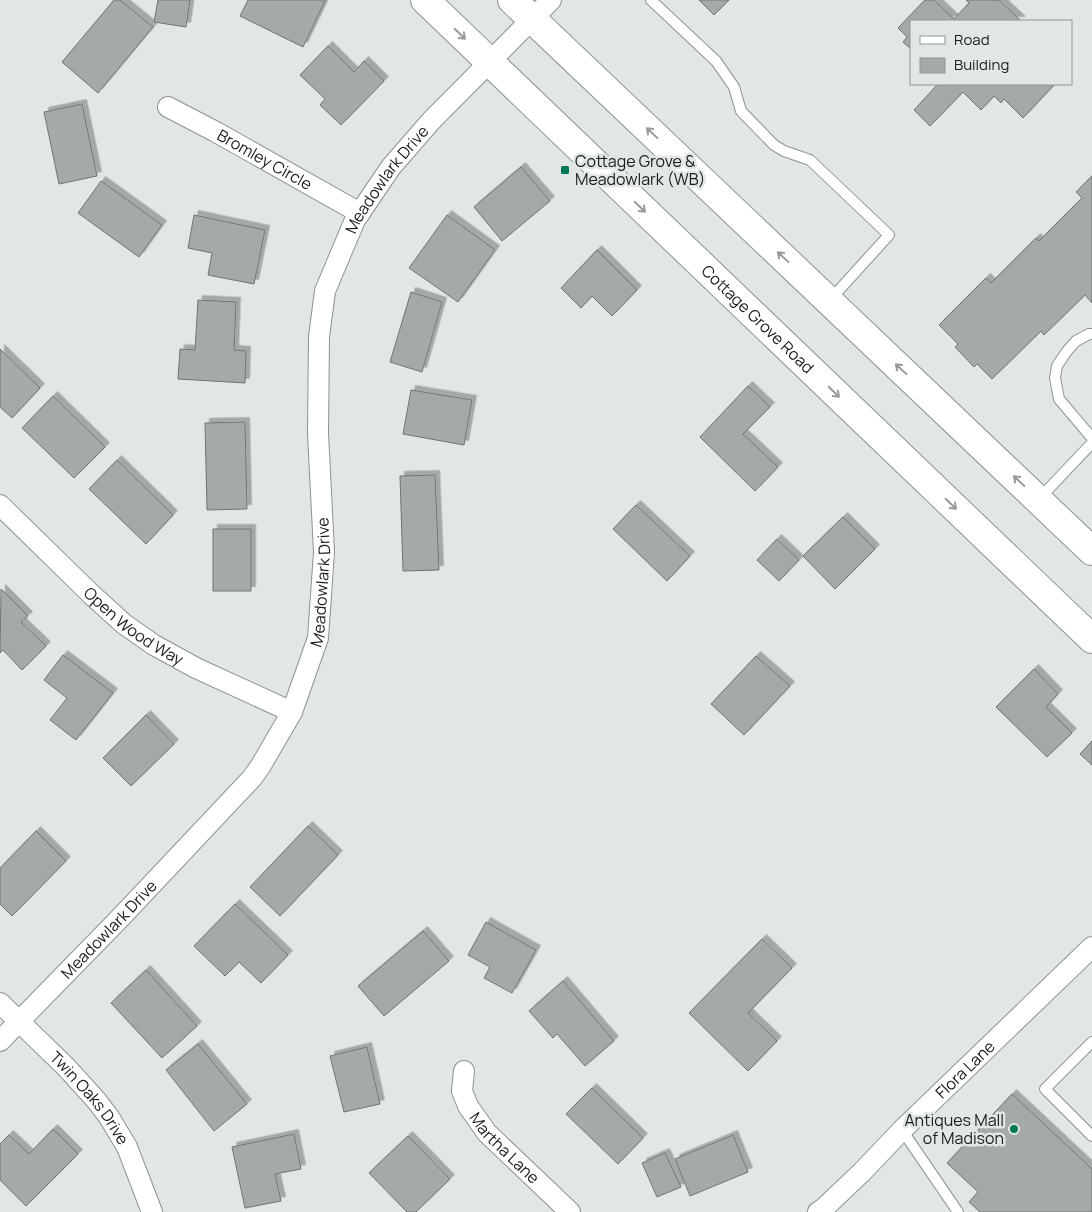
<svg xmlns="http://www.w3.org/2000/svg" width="1092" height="1212" font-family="Manrope,sans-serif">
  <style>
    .building { fill: #a4aba7; stroke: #6e7572; filter: url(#shadow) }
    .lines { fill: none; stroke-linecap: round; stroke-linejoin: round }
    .service-casing { stroke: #8c9490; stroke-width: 12 }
    .minor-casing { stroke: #8c9490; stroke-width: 22 }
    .secondary-casing { stroke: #8c9490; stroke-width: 30 }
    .service { stroke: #fff; stroke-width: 10 }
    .minor { stroke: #fff; stroke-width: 20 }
    .secondary { stroke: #fff; stroke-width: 28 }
    .oneway { stroke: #989998 }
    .poi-dot { fill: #007855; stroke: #e0e7e4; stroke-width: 2 }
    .labels { text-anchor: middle; stroke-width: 5; stroke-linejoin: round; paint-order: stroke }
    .street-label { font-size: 16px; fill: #1a1c1b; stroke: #e0e7e4 }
    .poi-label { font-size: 16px; fill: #1a1c1b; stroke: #e0e7e4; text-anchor: start }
  </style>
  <defs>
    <filter id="shadow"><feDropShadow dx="4.5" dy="-4.5" stdDeviation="0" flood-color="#0004"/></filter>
  </defs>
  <rect width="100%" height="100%" fill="#e0e7e4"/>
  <path class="building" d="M114 0H120L153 27 98 93 62 62Z
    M158 0H190L186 27 154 22Z
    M248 0H324L325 1 303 47 240 16Z
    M699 0H729L714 15Z
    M925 0H934L954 19 969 3 966 0H999L1021 21H911V49L903 42 907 37 898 28Z
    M328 46 354 72 364 61 384 81 341 125 320 105 325 99 300 75Z
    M938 84H1055L1023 118 1004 99 1001 103 994 96 981 110 963 92 930 126 914 110Z
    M82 104 97 176 59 184 44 112Z
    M521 167 550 201 502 241 474 207Z
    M1092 176V303L1085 295 1044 335 1041 331 992 379 977 364 974 367 955 347 958 344 939 325 986 278 991 283 1036 238 1039 241 1082 198 1076 192Z
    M101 181 162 225 139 257 78 213Z
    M194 215 265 230 254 284 208 275 212 253 188 248Z
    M447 215 495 250 458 302 409 268Z
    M597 250 637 290 612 316 592 296 581 308 561 288Z
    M411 292 442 302 422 372 390 362Z
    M198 300 236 302 234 350 246 351 245 383 178 379 180 349 195 350Z
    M0 349 40 388 12 418 0 407Z
    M748 386 770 407 743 434 778 467 755 491 700 437Z
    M411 390 472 400 464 445 403 434Z
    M53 396 105 447 74 478 22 428Z
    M245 422 247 509 207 510 205 423Z
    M117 460 173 515 146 544 89 489Z
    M435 475 439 570 403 571 400 476Z
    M636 505 690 556 667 581 613 529Z
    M843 517 875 549 835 589 803 556Z
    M213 529H251V591H213Z
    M777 539 799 560 779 581 757 560Z
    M1 589 28 616 21 622 46 646 22 670 3 650 0 653Z
    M63 655 113 693 76 740 50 720 67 698 44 680Z
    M756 656 790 686 744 735 711 704Z
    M1034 669 1058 694 1046 707 1072 733 1047 757 996 707Z
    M146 715 174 744 131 786 103 758Z
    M1092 741V765L1080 754Z
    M308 826 338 855 280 916 250 887Z
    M36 831 66 861 12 916 0 904V868Z
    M235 904 288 955 261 983 239 962 225 976 194 946Z
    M486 922 536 950 512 993 484 978 490 967 468 955Z
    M423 931 449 961 384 1016 358 986Z
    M762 939 792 968 748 1013 777 1041 748 1071 689 1013Z
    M146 970 197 1026 162 1058 111 1003Z
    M563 981 614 1041 585 1066 557 1034 553 1038 529 1011Z
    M198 1044 247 1104 214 1131 166 1070Z
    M367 1047 380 1104 344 1112 330 1056Z
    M592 1088 643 1138 618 1164 566 1114Z
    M1012 1094 1092 1169V1212H980L969 1202 978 1192 947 1163Z
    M53 1129 78 1154 26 1206 0 1180V1144L9 1135 29 1154Z
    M294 1134 301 1169 275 1174 281 1201 245 1208 232 1147Z
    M733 1135 748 1172 690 1196 675 1159Z
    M408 1136 450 1179 416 1212H407L369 1173Z
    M665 1153 681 1187 657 1197 642 1163Z"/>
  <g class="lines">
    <g class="service-casing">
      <path id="service" d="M651 0 716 61 734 87 741 111 774 145 784 151 810 160 889 235 830 300
        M1092 334H1089L1076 341 1067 351 1057 366 1055 378 1059 399 1092 438
        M1039 499 1092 443
        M1092 1042 1045 1089 1092 1136
        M902 1130 958 1212"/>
    </g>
    <g class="minor-casing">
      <g id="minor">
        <path id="s1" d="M168 107 216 132 360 213"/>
        <path id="s2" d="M0 505 92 595 124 624 154 645 196 668 292 712"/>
        <path id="s3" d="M0 1003 66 1067 96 1100 109 1117 127 1147 152 1212"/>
        <path id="s4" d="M0 1041 122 916 252 778 260 767 292 712 318 638 324 552 318 433 319 337 325 291 355 220 391 167 431 121 551 0"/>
        <path id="s5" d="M464 1071 462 1091 468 1106 487 1133 570 1212"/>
        <path id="s6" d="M818 1212 823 1209 862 1172 902 1130 1092 947"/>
      </g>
    </g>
    <g class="secondary-casing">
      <g id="secondary">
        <path id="s7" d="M425 0 1092 639"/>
        <path d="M512 0 1092 551"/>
      </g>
    </g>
    <use href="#service" class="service"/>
    <use href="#minor" class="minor"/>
    <use href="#secondary" class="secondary"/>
  </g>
  <defs><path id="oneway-shaft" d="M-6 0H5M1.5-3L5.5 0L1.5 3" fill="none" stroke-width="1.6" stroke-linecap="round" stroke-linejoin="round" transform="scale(1.25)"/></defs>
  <g class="oneway">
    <use href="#oneway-shaft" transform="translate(460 34) rotate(44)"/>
    <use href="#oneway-shaft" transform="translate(652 133) rotate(-137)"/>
    <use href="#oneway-shaft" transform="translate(640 207) rotate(44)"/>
    <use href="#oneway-shaft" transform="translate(783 257) rotate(-137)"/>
    <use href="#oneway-shaft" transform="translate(901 369) rotate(-137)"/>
    <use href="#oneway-shaft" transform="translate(834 392) rotate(44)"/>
    <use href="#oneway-shaft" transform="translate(1019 481) rotate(-137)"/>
    <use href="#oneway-shaft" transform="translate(951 504) rotate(44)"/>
  </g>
  <g class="poi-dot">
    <rect x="560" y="165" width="10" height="10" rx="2.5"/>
    <circle cx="1014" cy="1129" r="5"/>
  </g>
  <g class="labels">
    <g class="street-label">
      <text dy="6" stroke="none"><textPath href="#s1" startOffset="110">Bromley Circle</textPath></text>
      <text dy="6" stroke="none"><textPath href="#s4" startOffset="996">Meadowlark Drive</textPath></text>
      <text dy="6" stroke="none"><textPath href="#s7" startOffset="461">Cottage Grove Road</textPath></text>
      <text dy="6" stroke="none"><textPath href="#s4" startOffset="576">Meadowlark Drive</textPath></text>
      <text dy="6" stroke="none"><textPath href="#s2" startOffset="181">Open Wood Way</textPath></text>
      <text dy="6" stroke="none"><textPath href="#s4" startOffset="156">Meadowlark Drive</textPath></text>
      <text dy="6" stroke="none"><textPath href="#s6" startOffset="205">Flora Lane</textPath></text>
      <text dy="6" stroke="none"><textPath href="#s3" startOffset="131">Twin Oaks Drive</textPath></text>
      <text dy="6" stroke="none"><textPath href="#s5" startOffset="92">Martha Lane</textPath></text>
    </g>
    <g class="poi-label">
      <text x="575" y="167">Cottage Grove &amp;<tspan x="575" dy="18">Meadowlark (WB)</tspan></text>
      <text x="1004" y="1126" text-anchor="end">Antiques Mall<tspan x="1004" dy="18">of Madison</tspan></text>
    </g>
  </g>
  <rect x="910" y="20" width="162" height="65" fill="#e0e7e4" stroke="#919694"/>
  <rect x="920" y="36" width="25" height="8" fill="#ffffff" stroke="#919694"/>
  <text x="954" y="45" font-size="15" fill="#1a1c1b">Road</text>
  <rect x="920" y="58" width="25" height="15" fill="#a4aba7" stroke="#919694"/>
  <text x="954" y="70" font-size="15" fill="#1a1c1b">Building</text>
</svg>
